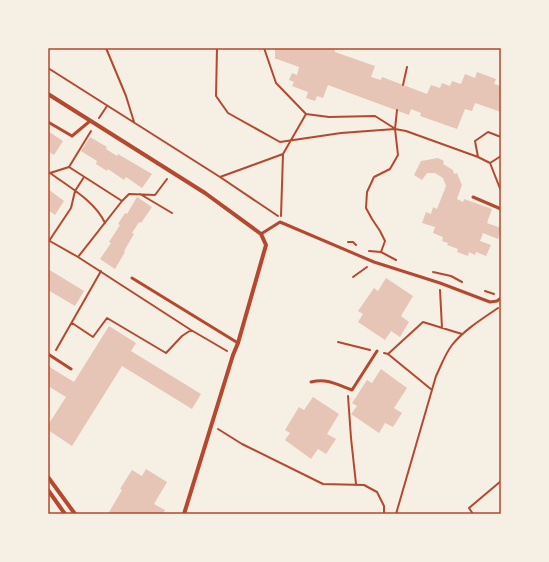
<svg xmlns="http://www.w3.org/2000/svg" width="549" height="562" font-family="'Public Sans',sans-serif">
  <style>
    .building { fill: #e6c5b7 }
    .lines { fill: none; stroke-linecap: round; stroke-linejoin: round }
    .path { stroke: #b5482f; stroke-width: 2 }
    .service { stroke: #b5482f; stroke-width: 3 }
    .minor { stroke: #b5482f; stroke-width: 4 }
    .neatline { fill: none; stroke: #b5482f; stroke-width: 1.5 }
  </style>
  <rect width="100%" height="100%" fill="#f6efe4"/>
  <path class="building" d="M275 48H334L335 52 375 66 371 77 381 80 382 77 427 94 431 85 440 88 442 83 450 86 452 81 461 84 465 74 475 78 477 72 496 79 494 84 501 86V112L475 103 472 111 465 109 457 129 420 116 421 113 411 109 409 115 328 85 323 98 317 96 315 101 306 98 308 92 292 86 294 82 289 80 292 73 297 75 299 67 277 59H275Z
    M48 131 63 141 54 155 48 151Z
    M90 137 107 147 106 149 117 156 118 154 152 174 142 188 126 177 124 180 108 169 107 171 96 164 97 161 81 151Z
    M438 158 444 161 443 164 453 170 454 174 457 173 462 185 457 199 463 202 464 199 492 209 487 223 501 228 498 239 483 233 480 241 491 245 486 256 476 252 475 255 469 252 468 256 457 252 458 249 447 245 448 243 442 241 443 237 433 233 435 227 422 223 426 212 431 214 433 207 437 209 446 186 443 178 435 173H427L422 180 414 175 421 161Z
    M48 189 64 201 55 215 48 210Z
    M137 197 152 207 141 223 139 222 132 233 134 234 124 251 125 252 115 269 100 259 111 243 109 242 120 225 118 224 125 213 127 214Z
    M48 269 84 291 75 306 48 290Z
    M386 278 413 296 401 316 409 322 400 337 391 331 385 340 358 322 363 314 358 311 374 288 378 291Z
    M109 326 136 343 131 351 201 394 192 409 122 366 72 446 48 430V425L66 397 48 386V366L74 382Z
    M381 369 407 388 394 408 402 413 393 427 385 423 379 433 351 414 357 406 352 403 367 380 372 383Z
    M313 397 339 414 327 434 336 439 326 454 318 449 311 459 285 440 290 433 285 430 299 407 304 410Z
    M146 469 167 482 154 504 165 510 163 514H108L122 490 120 489 132 470 142 476Z"/>
  <g class="lines">
    <path class="path" d="M106 48 126 96 134 122
      M217 48 216 96 228 113 280 142 341 133 395 129 406 131 478 157 490 163 501 156
      M264 48 276 83 306 114 329 117 375 116 394 128
      M48 68 220 177 278 216
      M403 85 407 67
      M99 118 107 106
      M478 157 475 141 488 132 501 137
      M490 163 501 191
      M69 167 91 131
      M48 172 50 173 69 167 122 201 129 194 155 195 167 179
      M50 173C69 187 95 201 105 223
      M220 177 283 154
      M140 194 172 213
      M281 216 283 154 306 114
      M48 240 78 257 191 330 227 351
      M49 241 71 208 75 191 84 177
      M348 242H353L356 245
      M369 251 381 252 396 260
      M381 252 385 241 380 231 372 219 366 208 367 192 374 177 390 169 398 155 395 129 397 110
      M78 257 122 201
      M433 272 451 276 462 282
      M353 277 367 267
      M440 290 442 328
      M485 291 494 294
      M72 323 93 337 107 318 166 353 182 336 191 330
      M338 342 370 350
      M56 350 101 271
      M384 353 388 354 423 322 462 334
      M388 354 432 390
      M348 396 351 438 356 484
      M218 429 242 444 323 484 364 485 377 492 384 506V514
      M396 514 436 376C441 366 445 354 452 345 464 330 482 319 498 308
      M473 514 469 508 501 481"/>
    <path class="service" d="M48 122 72 136 90 121
      M473 197 501 209
      M261 234 280 222 374 262 440 283 490 302 497 301 501 298
      M132 278 238 343
      M48 354 71 369
      M311 382C327 378 336 384 352 390L377 351"/>
    <path class="minor" d="M48 94 205 193 261 234 266 245 238 343 233 355 184 514
      M48 477 75 514
      M48 490 65 514"/>
  </g>
  <rect width="549" height="562" fill="none" stroke="#f6efe4" stroke-width="98"/>
  <rect x="49" y="49" width="451" height="464" class="neatline"/>
</svg>
